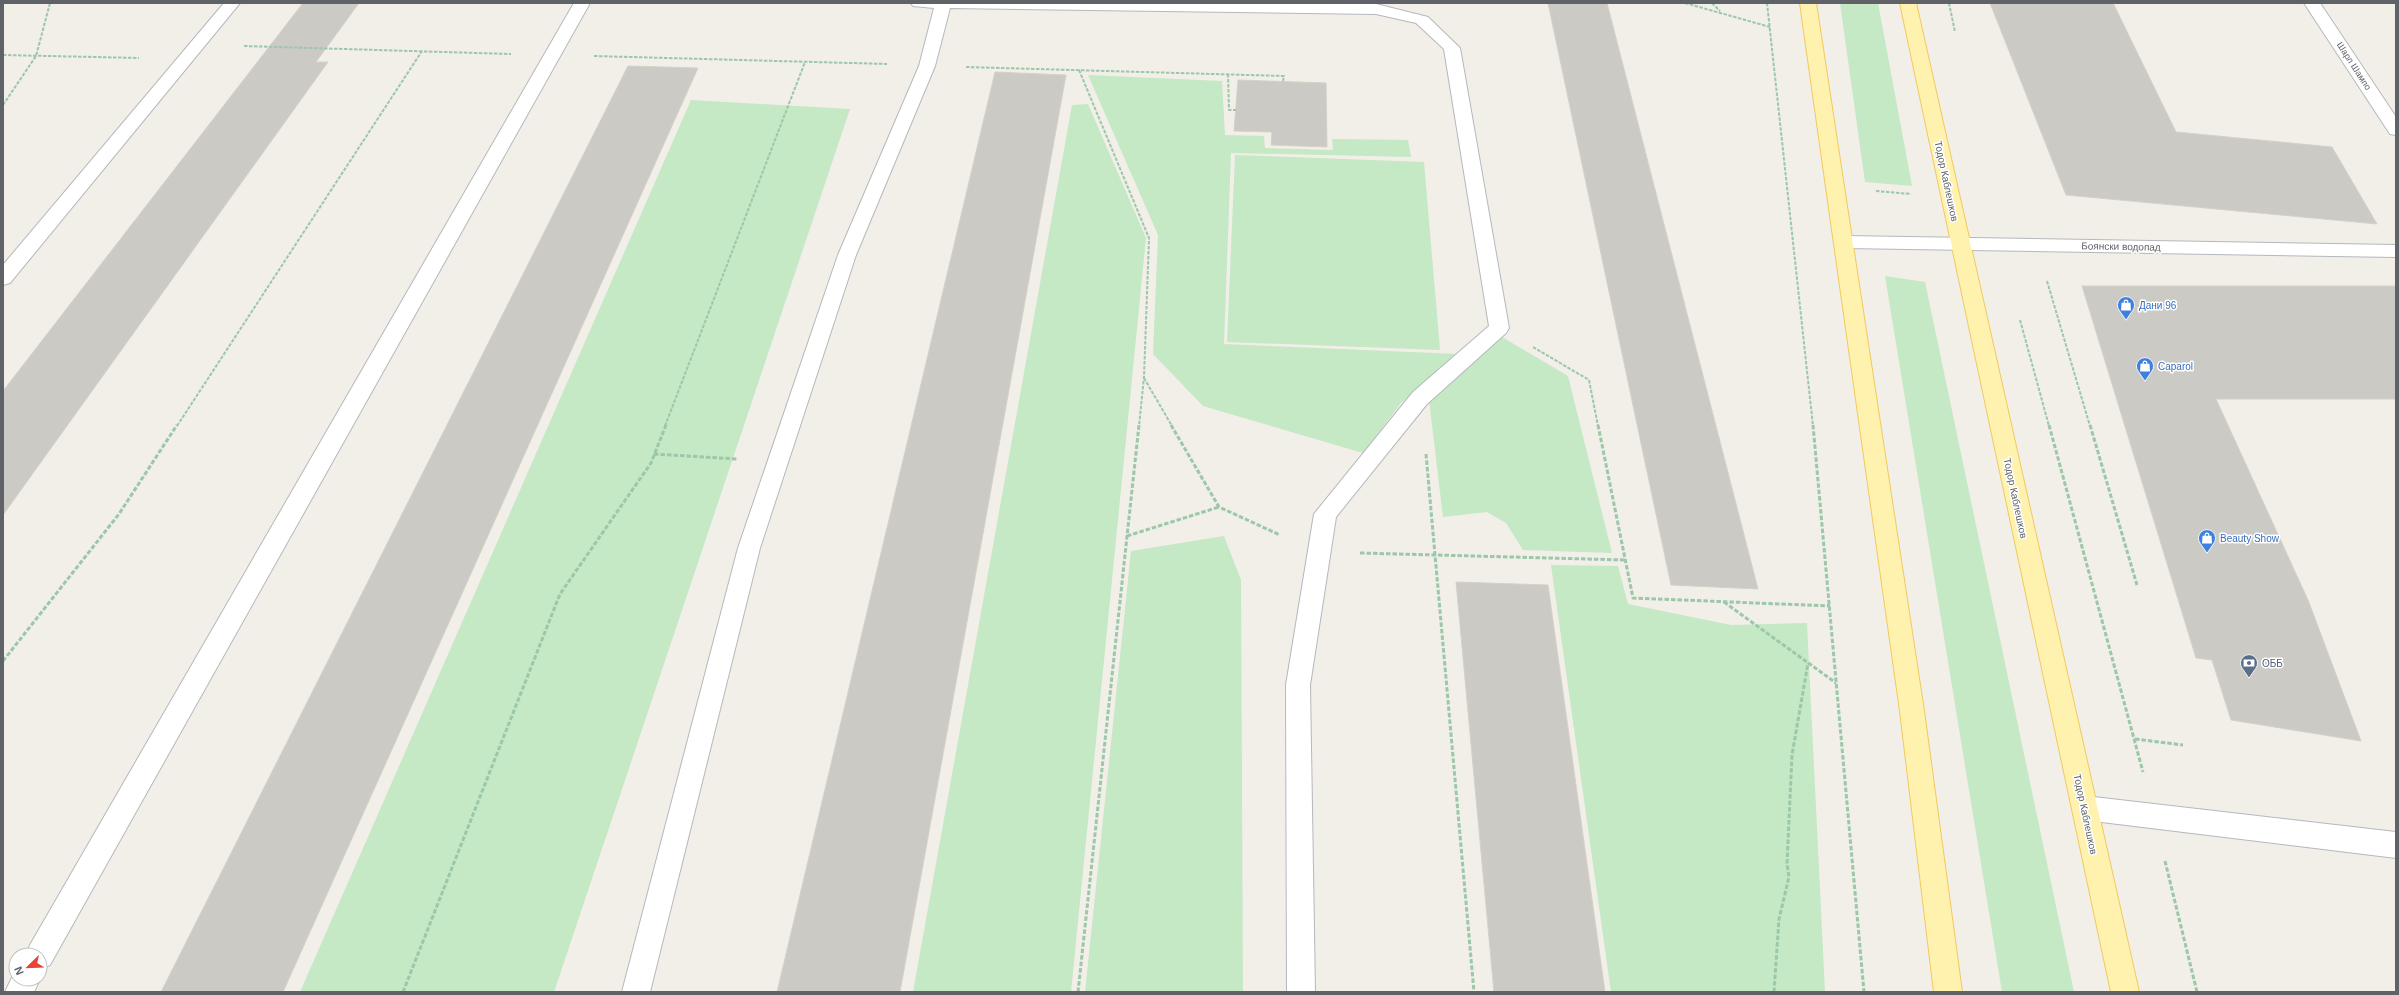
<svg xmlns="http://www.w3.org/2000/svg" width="2399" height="995" font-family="Helvetica,sans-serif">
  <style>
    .green { fill: #c5e8c5 }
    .building { fill: #cccac5; stroke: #d6d1c6 }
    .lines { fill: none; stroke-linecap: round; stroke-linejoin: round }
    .lane-casing { stroke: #b5b8bc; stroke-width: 2 }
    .street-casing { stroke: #b5b8bc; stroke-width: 2 }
    .primary-casing { stroke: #f2c960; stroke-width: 2 }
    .path-far1 { stroke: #9cc7a9; stroke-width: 2; stroke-dasharray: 3.5 1.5; stroke-linecap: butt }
    .path { stroke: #9cc7a9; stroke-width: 3; stroke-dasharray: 4.5 2; stroke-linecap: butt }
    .lane { fill: #fff; fill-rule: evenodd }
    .street { fill: #fff; fill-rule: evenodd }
    .primary { fill: #fff2af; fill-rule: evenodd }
    .labels { text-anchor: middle; stroke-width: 3; stroke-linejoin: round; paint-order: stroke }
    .far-street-label { font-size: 9px; fill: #5f6368; stroke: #fff }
    .street-label { font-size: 10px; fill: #5f6368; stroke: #fff }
    .shop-label { font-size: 10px; fill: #366cbe; stroke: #fff; text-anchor: start }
    .service-label { font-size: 10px; fill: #4e5e75; stroke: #fff; text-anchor: start }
  </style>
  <rect width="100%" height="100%" fill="#f1efe8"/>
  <path class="green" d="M1840 3H1878L1912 186 1865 182Z
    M1088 75 1222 81 1225 135 1264 136 1265 148 1333 150 1332 139 1408 140 1411 157 1231 153 1224 344 1458 354 1401 403 1363 453 1203 406 1153 354 1158 235Z
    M691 100 850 109 554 992H300Z
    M1088 104 1146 238 1071 992H913L1072 105Z
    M1235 155 1424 162 1440 350 1227 342Z
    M1885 276 1925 282 2074 992H2002Z
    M1502 337 1568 376 1612 553 1523 550 1506 523 1487 512 1443 517 1429 400Z
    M1224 536 1241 580 1243 992H1085L1131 551Z
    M1551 565 1618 566 1628 604 1731 625 1807 623 1825 992H1611Z"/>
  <path class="building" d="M303 3H359L316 62H328L3 515V391Z
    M1548 3H1607L1758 589 1671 585Z
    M1990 3H2113L2176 132 2332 147 2377 224 2066 195Z
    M628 66 698 68 283 992H161Z
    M995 72 1066 75 900 992H777Z
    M1238 80 1326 83 1327 147 1271 145 1272 132 1234 131Z
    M2082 286H2396V399H2216L2308 600 2361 741 2231 720 2212 660 2196 658Z
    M1456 582 1548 585 1605 992H1494Z"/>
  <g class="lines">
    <g class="lane-casing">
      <path id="lane" d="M2085 796 2396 832V858L2085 820 2076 817 2072 808 2076 799Z"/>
    </g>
    <g class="street-casing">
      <path id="street" d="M224 3H240L10 283 3 285V265Z
        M574 3H590L50 965 40 969V955H26L30 945Z
        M911 3 1376 4 1428 17 1460 48 1509 328 1506 333 1427 404 1336 517 1310 685 1315 992H1287L1286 685 1314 514 1413 392 1489 326 1444 49 1416 23 1376 14 950 8 935 66 856 255 760 548 650 992H622L738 548 838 255 919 66 934 8 913 6Z
        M2304 3H2320L2396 117V135L2390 134Z
        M1845 236 2396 245V257L1845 248 1838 247 1836 242 1838 237Z
        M16 969V979H40L34 992H5Z"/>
    </g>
    <g class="primary-casing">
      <path id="primary" d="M1800 3H1816L1924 711 1962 992H1934L1900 711Z
        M1900 3H1916L2139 992H2111Z"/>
    </g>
    <path class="path-far1" d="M1685 3 1770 27
      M1712 3 1720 11
      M1767 3 1813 426
      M1949 3 1955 32
      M244 46 511 54
      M3 55 139 58
      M594 56 887 64
      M966 67 1284 76 1283 81
      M1079 70 1149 238 1144 377 1139 426
      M1228 74 1229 110H1236
      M3 105 36 56 50 3
      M1876 191 1911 194
      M2047 281 2090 426
      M2020 320 2049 426
      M1533 347 1589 380 1598 426
      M1144 378 1172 426
      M177 426 422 51
      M665 426 805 62"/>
    <path class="path" d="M1171 425 1219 507 1280 535
      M1598 425 1633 598 1830 606
      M1813 425 1864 992
      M2049 425 2143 772
      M2090 425 2137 585
      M654 454 737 459
      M1426 454 1474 992
      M1127 536 1219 507
      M1360 553 1625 560
      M1724 602 1836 683
      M3 661 119 514 177 425
      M2135 739 2183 745
      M2165 861 2197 992
      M403 992 560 594 651 463 666 425
      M1078 992 1139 425
      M1774 992 1779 919 1789 877 1787 864 1792 755 1808 663"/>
    <use href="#lane" class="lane"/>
    <use href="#street" class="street"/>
    <use href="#primary" class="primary"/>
  </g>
  <defs>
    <g id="shop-pin" transform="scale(0.9)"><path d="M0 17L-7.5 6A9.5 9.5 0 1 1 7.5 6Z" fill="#3f7fe0" stroke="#fff"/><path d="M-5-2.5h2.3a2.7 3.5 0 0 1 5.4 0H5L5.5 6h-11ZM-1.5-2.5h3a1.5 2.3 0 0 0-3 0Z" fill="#fff"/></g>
    <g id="bank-pin" transform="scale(0.9)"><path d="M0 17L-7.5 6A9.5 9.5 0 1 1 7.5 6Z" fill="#5c6f8a" stroke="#fff"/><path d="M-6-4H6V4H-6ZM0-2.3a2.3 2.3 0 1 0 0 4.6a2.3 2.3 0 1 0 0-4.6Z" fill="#fff"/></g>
  </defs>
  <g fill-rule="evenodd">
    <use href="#shop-pin" x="2126" y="305"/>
    <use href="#shop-pin" x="2145" y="366"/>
    <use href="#shop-pin" x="2207" y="538"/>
    <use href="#bank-pin" x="2249" y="663"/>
  </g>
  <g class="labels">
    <g class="far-street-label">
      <text transform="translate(2354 66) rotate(57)" y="3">Шарл Шампо</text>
    </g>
    <g class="street-label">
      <text transform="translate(1947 181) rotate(78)" y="4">Тодор Каблешков</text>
      <text transform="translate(2121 246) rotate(1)" y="4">Боянски водопад</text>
      <text transform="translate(2016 498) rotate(78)" y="4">Тодор Каблешков</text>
      <text transform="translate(2086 814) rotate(78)" y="4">Тодор Каблешков</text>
    </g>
    <g class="shop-label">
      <text x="2139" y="309">Дани 96</text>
      <text x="2158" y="370">Caparol</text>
      <text x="2220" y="542">Beauty Show</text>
    </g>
    <g class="service-label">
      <text x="2262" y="667">ОББ</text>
    </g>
  </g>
  <rect width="2399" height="995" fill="none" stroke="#5f6368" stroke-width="8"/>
  <g transform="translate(28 967) rotate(247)"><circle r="19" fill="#ffffff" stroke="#bfc1c3"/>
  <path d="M0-3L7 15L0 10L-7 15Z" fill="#ea4335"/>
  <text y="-6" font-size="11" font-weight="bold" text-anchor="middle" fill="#5f6368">N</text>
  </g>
</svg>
